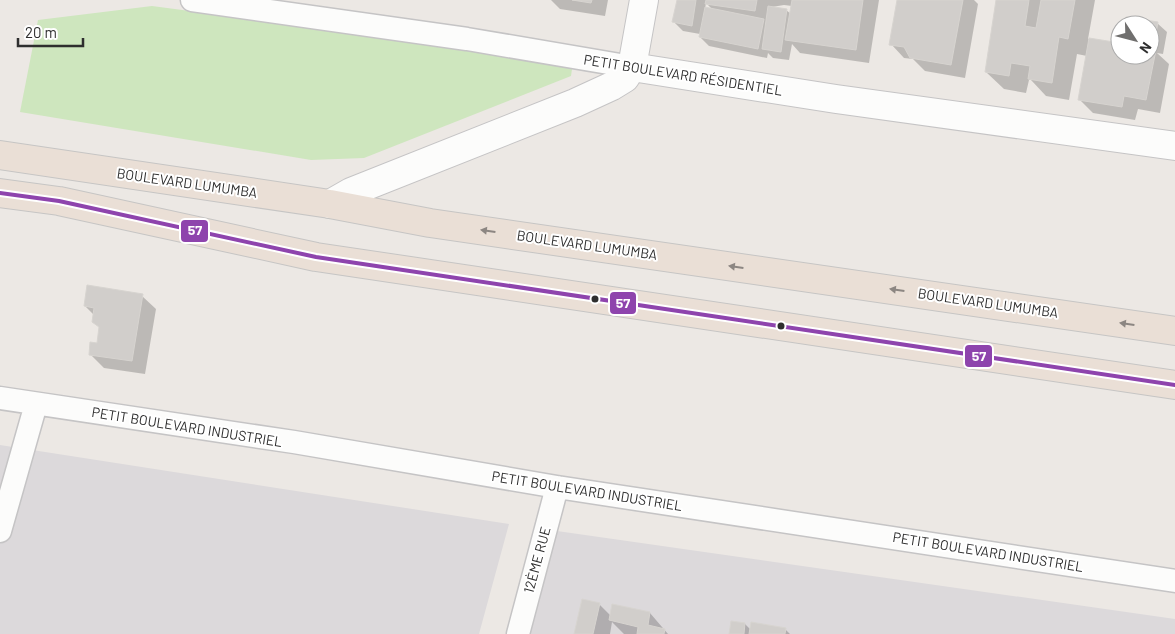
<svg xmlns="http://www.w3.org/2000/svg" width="1175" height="634" font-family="Barlow,sans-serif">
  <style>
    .industrial { fill: #dcd9db }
    .green { fill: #cee6be }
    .shadow { fill: #0003; fill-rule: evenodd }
    .building { fill: #d1cecb; stroke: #d7d4d0 }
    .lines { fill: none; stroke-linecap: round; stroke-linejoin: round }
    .street-casing { stroke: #c5c4c5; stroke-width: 25 }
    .secondary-casing { stroke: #c5c4c5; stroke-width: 30 }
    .highway-casing { stroke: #c6c5c4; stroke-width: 30 }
    .street { stroke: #fcfcfb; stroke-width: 22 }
    .secondary { stroke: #fcfcfb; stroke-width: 28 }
    .highway { stroke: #eadfd6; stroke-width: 28 }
    .bus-1-casing { stroke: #fff; stroke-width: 8 }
    .bus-1 { stroke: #8e44ad; stroke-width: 4 }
    .oneway { fill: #8c8682 }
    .bus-dot { fill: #2e2e2e; stroke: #fff; stroke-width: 2 }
    .labels { text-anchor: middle; stroke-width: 4; stroke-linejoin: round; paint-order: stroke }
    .street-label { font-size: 14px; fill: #2e2e2e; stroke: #fff }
    .line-badge { stroke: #fff; stroke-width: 2 }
    .badge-label { font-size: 14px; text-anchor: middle; font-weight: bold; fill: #fff }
  </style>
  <rect width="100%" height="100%" fill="#ece8e4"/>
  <path class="industrial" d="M0 445 509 524 479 634H0Z
    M550 530 1175 619V634H523Z"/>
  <path class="green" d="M152 6 573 62 571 76 364 158 311 160 20 112 38 20Z"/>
  <path class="shadow" d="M551 0H608L605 16 560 9Z
    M678 0H879L869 63 800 53 792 44 789 60 773 58 768 53 767 58 709 46 700 37V34L683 31 674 22ZM706 3 713 10 705 9ZM784 5 792 6 791 14 786 10 772 7Z
    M899 0H974L978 4 965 78 925 71 913 59 904 58 891 44Z
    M998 0H1095L1088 39 1120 45V55H1150V25H1126L1157 23 1167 32 1163 54 1157 53 1169 64 1160 113 1138 109 1135 120 1093 113 1079 99 1087 56 1077 54 1069 100 1046 96 1031 80H1029L1026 93 1004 89 986 72Z
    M142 296 156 309 145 374 104 368 90 354 98 344 100 328 94 315 85 306Z
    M599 604 611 616 613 606 650 613 668 634H624L612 622 610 634H575Z
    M745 624 751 630 785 629 790 634H731Z"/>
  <path class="building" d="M572 0H592L591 3Z
    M677 0H696L692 26 672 22Z
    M706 0H757L755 11 705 4Z
    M792 0H863L856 50 785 40Z
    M897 0H963L951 65 910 58 904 47 889 45Z
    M996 0H1029L1025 26 1036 28 1041 0H1075L1068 39 1059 37 1052 83 1028 79 1030 66 1011 63 1009 76 985 72Z
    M768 6 787 9 781 52 762 49Z
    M705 7 764 19 758 49 699 37Z
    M1126 17 1158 22 1154 45H1150V25H1124Z
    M1089 38 1120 43V55H1150V49L1156 50 1146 100 1124 96 1122 107 1078 100Z
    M87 285 143 294 132 361 89 355 90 342 97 343 99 327 92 322 94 308 84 306Z
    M582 599 600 603 593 634H574Z
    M612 604 650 612 648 625 665 629 664 634H637L638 627 609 620Z
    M731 621 745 623 744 634H729Z
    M751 622 786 628 785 634H749Z"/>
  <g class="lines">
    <g class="street-casing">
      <path id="street" d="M192 0 467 39 632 67
        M0 398 294 442 557 487 1175 581
        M0 531 36 404
        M518 634 557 487"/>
    </g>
    <g class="secondary-casing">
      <path id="secondary" d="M632 67 836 99 1175 146
        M330 204 351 192 575 103 612 86 625 78 632 67 644 0"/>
    </g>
    <g class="highway-casing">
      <path id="highway" d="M0 155 330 204 430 223 1175 331
        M0 193 59 201 316 257 1175 385"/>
    </g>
    <use href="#street" class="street"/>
    <use href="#secondary" class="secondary"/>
    <use href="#highway" class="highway"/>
    <g class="bus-1-casing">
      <path id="bus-1" d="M0 193 59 201 316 257 1175 385"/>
    </g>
    <use href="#bus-1" class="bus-1"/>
  </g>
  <defs><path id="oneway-solid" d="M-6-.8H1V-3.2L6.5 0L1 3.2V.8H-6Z" transform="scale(1.25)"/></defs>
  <g class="oneway">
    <use href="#oneway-solid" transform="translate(488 231) rotate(-172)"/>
    <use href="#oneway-solid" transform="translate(736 267) rotate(-172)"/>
    <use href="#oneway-solid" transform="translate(897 290) rotate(-172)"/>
    <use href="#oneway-solid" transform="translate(1127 324) rotate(-172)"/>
  </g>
  <g class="bus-dot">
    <circle cx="595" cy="299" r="4.5"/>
    <circle cx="781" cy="326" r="4.5"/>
  </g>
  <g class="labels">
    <g class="street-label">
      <text transform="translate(683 75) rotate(9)" y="5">PETIT BOULEVARD RÉSIDENTIEL</text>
      <text transform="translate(187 183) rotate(8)" y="5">BOULEVARD LUMUMBA</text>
      <text transform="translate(587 245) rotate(8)" y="5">BOULEVARD LUMUMBA</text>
      <text transform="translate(988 303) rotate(8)" y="5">BOULEVARD LUMUMBA</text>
      <text transform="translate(187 427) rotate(9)" y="5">PETIT BOULEVARD INDUSTRIEL</text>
      <text transform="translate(587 491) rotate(9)" y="5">PETIT BOULEVARD INDUSTRIEL</text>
      <text transform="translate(988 552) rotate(9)" y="5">PETIT BOULEVARD INDUSTRIEL</text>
      <text transform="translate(537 560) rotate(-75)" y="5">12ÈME RUE</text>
    </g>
  </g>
  <g class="line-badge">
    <rect x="180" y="219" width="29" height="24" rx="5" fill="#8e44ad"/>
    <rect x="609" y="291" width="28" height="24" rx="5" fill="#8e44ad"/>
    <rect x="964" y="344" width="29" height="24" rx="5" fill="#8e44ad"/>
  </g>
  <g class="badge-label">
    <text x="195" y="235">57</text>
    <text x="623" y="308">57</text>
    <text x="979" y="361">57</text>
  </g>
  <g transform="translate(1135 40) rotate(126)"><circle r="24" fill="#ffffff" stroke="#ababab"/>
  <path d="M0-4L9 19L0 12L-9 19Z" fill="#706f6e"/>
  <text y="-8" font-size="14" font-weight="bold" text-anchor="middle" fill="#2e2e2e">N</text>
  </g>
  <path d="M18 38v8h65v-8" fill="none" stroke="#2e2e2e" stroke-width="2.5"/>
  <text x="25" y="38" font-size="15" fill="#2e2e2e" stroke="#ffffff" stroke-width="4" paint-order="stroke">20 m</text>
</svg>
